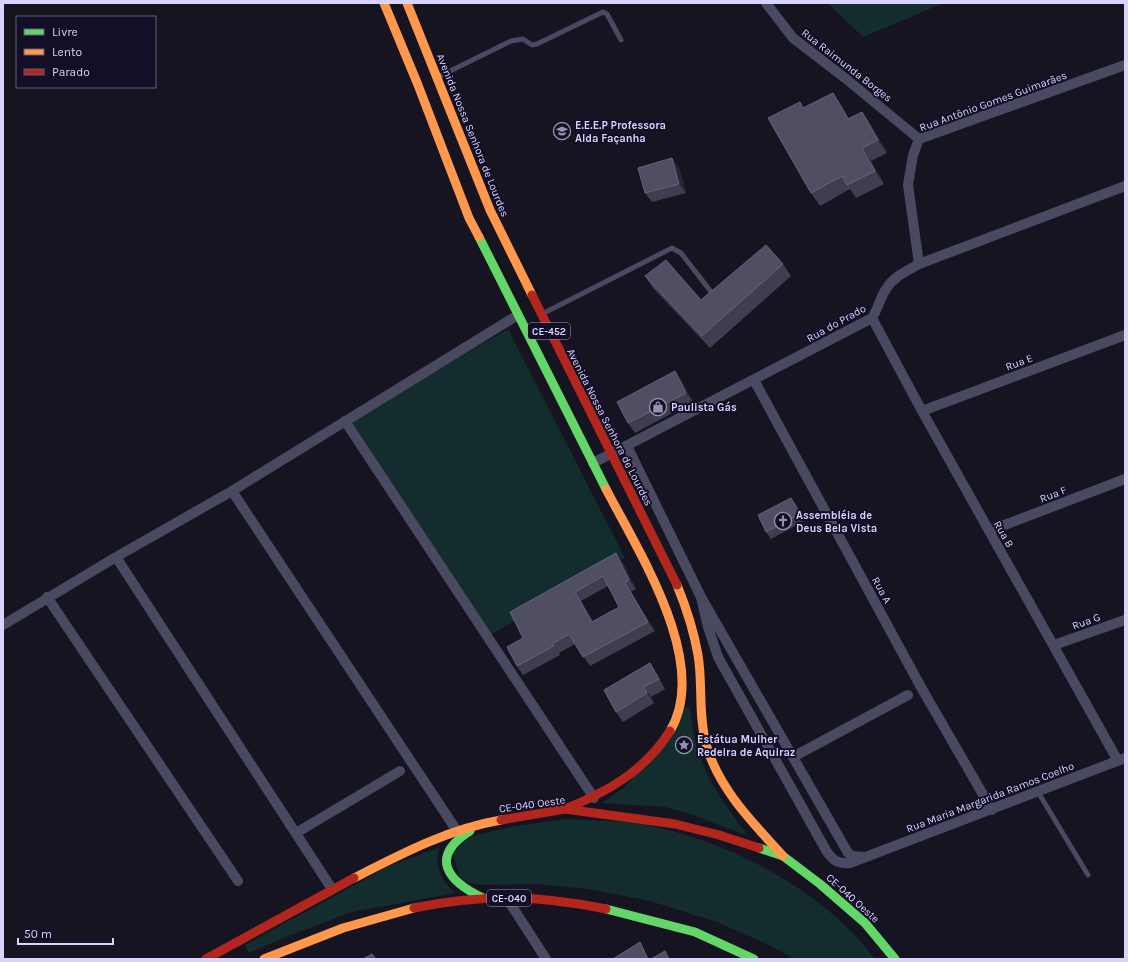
<svg xmlns="http://www.w3.org/2000/svg" width="1128" height="962" font-family="Karla,sans-serif">
  <style>
    .green { fill: #132c2d }
    .lines { fill: none; stroke-linecap: round; stroke-linejoin: round }
    .lane { stroke: #4a4962; stroke-width: 5 }
    .street { stroke: #4a4962; stroke-width: 10 }
    .fast { stroke: #63d668; stroke-width: 9 }
    .slow { stroke: #ff974d; stroke-width: 9 }
    .jam { stroke: #b3261e; stroke-width: 9 }
    .wall { fill: #403d50; fill-rule: evenodd }
    .shaded-wall { fill: #282635 }
    .building { fill: #504e63; stroke: #66637b; fill-rule: evenodd }
    .labels { text-anchor: middle; stroke-width: 4; stroke-linejoin: round; paint-order: stroke }
    .shield { fill: #130f26; stroke: #9e99be; stroke-width: 1 }
    .shield-label { font-size: 10px; font-weight: bold; fill: #d9d4ff }
    .street-label { font-size: 11px; fill: #d9d4ff; stroke: #130f26 }
    .poi-label { font-size: 11px; font-weight: bold; fill: #d9d4ff; stroke: #130f26; text-anchor: start }
  </style>
  <rect width="100%" height="100%" fill="#161421"/>
  <path class="green" d="M828 3H944L863 37Z
    M508 329 625 558 490 635 350 421Z
    M686 707 690 708C695 765 715 791 748 836L693 815 665 807 602 803 625 787Z
    M567 819C591 821 616 820 640 824 724 838 823 889 875 959H794L769 945 717 922 650 901 588 889 536 884 480 885 461 881 452 853 471 836 515 826Z
    M440 847C433 864 442 883 456 893L352 912 288 936 249 953 245 945 389 866Z"/>
  <g class="lines">
    <path class="lane" d="M438 77 511 41 523 39 532 45 537 44 603 12 607 14 621 40
      M544 313 672 248 681 253 712 293
      M1038 792 1088 875"/>
    <path class="street" d="M766 3 793 38 845 78 919 139
      M919 264 908 185 913 155 919 139 1125 65
      M872 318 922 411 1118 761
      M754 380 922 689 992 810
      M922 411 1125 335
      M345 421 594 798
      M627 446 701 597 848 853 853 856 864 857
      M593 463 872 318C878 309 880 298 886 289 894 276 907 271 919 264L1125 186
      M232 491 457 831
      M989 531 1125 479
      M116 557 332 889
      M47 597 238 881
      M701 597 708 627 718 657 827 852C834 861 838 864 850 863L1125 758
      M3 625 116 557 232 491 518 315
      M1054 645 1125 620
      M793 757 908 695
      M296 833 400 771
      M506 897 546 959"/>
    <path class="fast" d="M479 237 606 489
      M470 831C429 857 447 881 483 898
      M759 848 783 856 820 884 865 923 895 959
      M606 909 695 932 754 959"/>
    <path class="slow" d="M384 3 418 85 469 218 479 237
      M407 3 490 210 532 295
      M606 489C638 551 711 663 670 731
      M677 585C686 607 694 632 698 655 703 685 698 714 706 744 718 788 753 823 783 856
      M354 878C401 854 448 829 501 820
      M264 959 343 928 414 908"/>
    <path class="jam" d="M532 295 677 585
      M565 809C607 792 645 771 670 731
      M501 820 565 809 675 824 719 835 759 848
      M414 908C481 894 539 895 606 909
      M206 959 354 878"/>
  </g>
  <path class="wall" d="M833 93 842 106 849 119 862 112 871 125 887 153 871 161 884 184 856 198 850 189 820 206 811 193 804 108Z
    M679 168 686 193 652 202 645 193Z
    M783 264 791 276 710 348 653 288 645 276 701 300Z
    M681 380 693 402 635 433 628 423Z
    M796 504 804 521 771 539 766 532Z
    M623 563 636 589 631 592 655 631 590 666 575 644 559 653 560 655 523 675 517 666 523 638 510 612ZM608 586 619 607 593 621 581 601Z
    M656 673 665 689 651 697 654 703 623 722 616 712Z"/>
  <path class="shaded-wall" d="M833 93 842 106 857 132 848 119Z
    M862 112 871 125 887 153 878 140Z
    M862 148 871 161 884 184 875 171Z
    M672 158 679 168 686 193 679 184Z
    M675 371 681 380 693 402 686 393Z
    M791 498 796 504 804 521 800 514Z
    M616 553 623 563 636 589 629 580Z
    M625 583 631 592 655 631 648 622Z
    M575 592 581 601 599 631 592 622Z
    M644 687 651 697 654 703 647 693Z"/>
  <path class="building" d="M833 93 848 119 862 112 878 140 862 148 875 171 847 185 842 176 811 193 768 118 800 102 803 108Z
    M672 158 679 184 645 193 638 168Z
    M766 245 783 264 702 336 645 276 666 260 701 300Z
    M675 371 686 393 628 423 617 402Z
    M791 498 800 514 766 532 758 515Z
    M616 553 629 580 625 583 648 622 583 657 569 634 552 644 554 646 517 666 507 647 523 638 510 612ZM603 576 619 607 592 622 575 592Z
    M650 663 659 679 644 687 647 693 616 712 604 690Z
    M640 942 648 959H613Z
    M665 951 669 959H651Z
    M372 954 376 959H363Z"/>
  <defs>
    <g id="university-ring" transform="scale(0.9)"><circle r="9.5" fill="#130f26" stroke="#9591b1" stroke-width="1.5"/><path d="M0-5L7-2L0 1L-7-2ZM-4 1L0 2.5L4 1V4Q0 6-4 4Z" fill="#9591b1"/></g>
    <g id="shop-ring" transform="scale(0.9)"><circle r="9.5" fill="#130f26" stroke="#9591b1" stroke-width="1.5"/><path d="M-5-2.5h2.3a2.7 3.5 0 0 1 5.4 0H5L5.5 6h-11ZM-1.5-2.5h3a1.5 2.3 0 0 0-3 0Z" fill="#9591b1"/></g>
    <g id="church-ring" transform="scale(0.9)"><circle r="9.5" fill="#130f26" stroke="#9591b1" stroke-width="1.5"/><path d="M-1.2-6h2.4v3.5h3.3v2.4h-3.3V6h-2.4V-.1h-3.3v-2.4h3.3Z" fill="#9591b1"/></g>
    <g id="sight-ring" transform="scale(0.9)"><circle r="9.5" fill="#130f26" stroke="#9591b1" stroke-width="1.5"/><path d="M0-6L1.8-2.2L6-1.7L2.9 1.2L3.7 5.4L0 3.3L-3.7 5.4L-2.9 1.2L-6-1.7L-1.8-2.2Z" fill="#9591b1"/></g>
  </defs>
  <g fill-rule="evenodd">
    <use href="#university-ring" x="562" y="131"/>
    <use href="#shop-ring" x="658" y="407"/>
    <use href="#church-ring" x="783" y="521"/>
    <use href="#sight-ring" x="684" y="745"/>
  </g>
  <g class="labels">
    <g class="shield">
      <rect x="528" y="323" width="42" height="16" rx="3"/>
      <rect x="487" y="890" width="44" height="16" rx="3"/>
    </g>
    <g class="shield-label">
      <text x="549" y="335">CE-452</text>
      <text x="509" y="902">CE-040</text>
    </g>
    <g class="street-label">
      <text transform="translate(847 65) rotate(38)" y="4">Rua Raimunda Borges</text>
      <text transform="translate(993 101) rotate(-20)" y="4">Rua Antônio Gomes Guimarães</text>
      <text transform="translate(473 135) rotate(68)" y="4">Avenida Nossa Senhora de Lourdes</text>
      <text transform="translate(836 323) rotate(-29)" y="4">Rua do Prado</text>
      <text transform="translate(1019 362) rotate(-21)" y="4">Rua E</text>
      <text transform="translate(610 427) rotate(63)" y="4">Avenida Nossa Senhora de Lourdes</text>
      <text transform="translate(1053 494) rotate(-21)" y="4">Rua F</text>
      <text transform="translate(1004 534) rotate(60)" y="4">Rua B</text>
      <text transform="translate(882 590) rotate(61)" y="4">Rua A</text>
      <text transform="translate(1086 621) rotate(-20)" y="4">Rua G</text>
      <text transform="translate(990 797) rotate(-21)" y="4">Rua Maria Margarida Ramos Coelho</text>
      <text transform="translate(532 804) rotate(-8)" y="4">CE-040 Oeste</text>
      <text transform="translate(853 898) rotate(42)" y="4">CE-040 Oeste</text>
    </g>
    <g class="poi-label">
      <text x="575" y="129">E.E.E.P Professora<tspan x="575" dy="13">Alda Façanha</tspan></text>
      <text x="671" y="411">Paulista Gás</text>
      <text x="796" y="519">Assembléia de<tspan x="796" dy="13">Deus Bela Vista</tspan></text>
      <text x="697" y="743">Estátua Mulher<tspan x="697" dy="13">Redeira de Aquiraz</tspan></text>
    </g>
  </g>
  <rect width="1128" height="962" fill="none" stroke="#d9d4ff" stroke-width="8"/>
  <rect x="16" y="16" width="140" height="72" fill="#130f26" stroke="#625e7d"/>
  <rect x="24" y="29" width="20" height="6" fill="#63d668" stroke="#625e7d"/>
  <text x="52" y="36" font-size="12" fill="#d9d4ff">Livre</text>
  <rect x="24" y="49" width="20" height="6" fill="#ff974d" stroke="#625e7d"/>
  <text x="52" y="56" font-size="12" fill="#d9d4ff">Lento</text>
  <rect x="24" y="69" width="20" height="6" fill="#b3261e" stroke="#625e7d"/>
  <text x="52" y="76" font-size="12" fill="#d9d4ff">Parado</text>
  <path d="M18 938v6h95v-6" fill="none" stroke="#d9d4ff" stroke-width="2"/>
  <text x="24" y="938" font-size="12" fill="#d9d4ff" stroke="#130f26" stroke-width="3" paint-order="stroke">50 m</text>
</svg>
